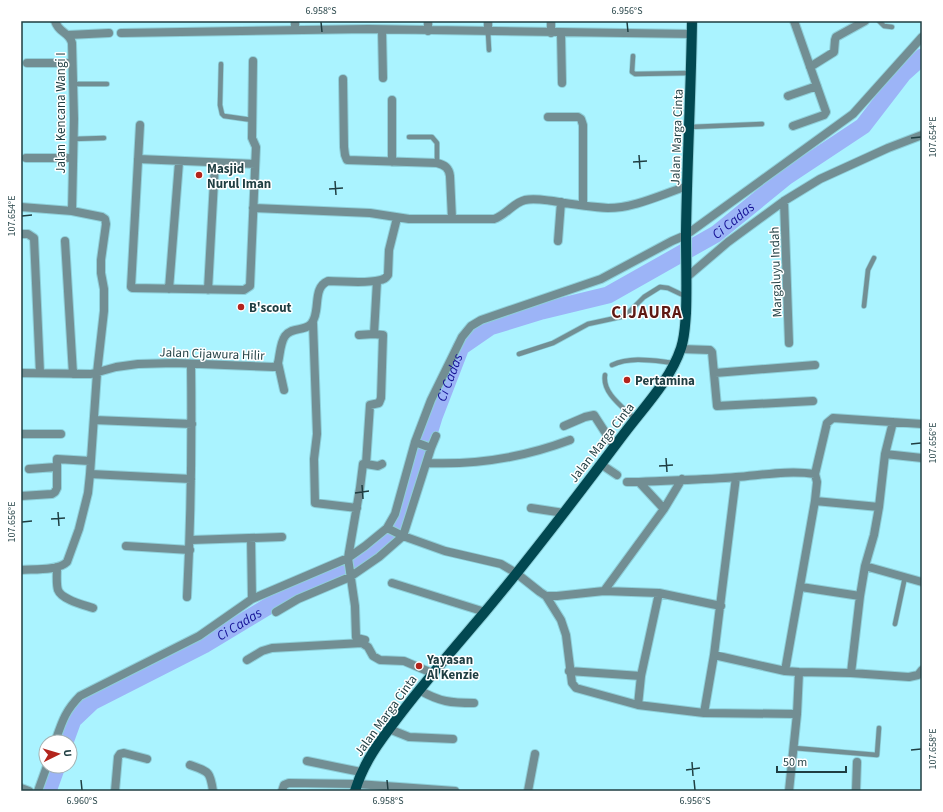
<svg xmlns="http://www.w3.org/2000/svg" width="943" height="812" font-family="'Source Sans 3',sans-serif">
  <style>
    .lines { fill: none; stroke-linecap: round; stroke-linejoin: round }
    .river { stroke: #9cb4f7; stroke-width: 17 }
    .service-casing { stroke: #8ecfd9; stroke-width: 6 }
    .minor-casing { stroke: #8ecfd9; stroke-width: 10 }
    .primary-casing { stroke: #8ecfd9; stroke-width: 12 }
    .service { stroke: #728e93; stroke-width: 4.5 }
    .minor { stroke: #728e93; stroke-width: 8 }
    .primary { stroke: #024851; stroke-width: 10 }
    .ticks { fill: none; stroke: #1f3e42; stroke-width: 1.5 }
    .poi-dot { fill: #b3241c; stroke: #fff; stroke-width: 1.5 }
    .labels { text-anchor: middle; stroke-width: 3; stroke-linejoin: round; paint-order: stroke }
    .street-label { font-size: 13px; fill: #1f3e42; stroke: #fff }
    .poi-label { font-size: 13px; font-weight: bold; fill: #1f3e42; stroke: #fff; text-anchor: start }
    .water-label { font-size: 14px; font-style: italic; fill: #151194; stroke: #fff }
    .district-label { font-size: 17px; font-weight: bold; letter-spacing: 1px; fill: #5e1a14; stroke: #fff }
    .neatline { fill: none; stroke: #1f3e42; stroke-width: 1.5 }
    .ticks-label { font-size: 10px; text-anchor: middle; fill: #1f3e42 }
  </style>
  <rect width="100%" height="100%" fill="#aaf3ff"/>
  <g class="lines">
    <g class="river">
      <path id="s1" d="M65 742 73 720 92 702 204 645 282 598 344 568 396 537 412 490 434 417 461 347 490 327 542 311 608 295 716 234 786 177 863 126 903 74 922 57"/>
      <path d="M48 791 57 766"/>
    </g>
    <g class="service-casing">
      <path id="service" d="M879 21 884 26 892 27
        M488 32 489 50
        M633 56 632 72 635 74 690 73
        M221 64 220 105 222 114 224 116 252 120
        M73 84H107
        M690 127 762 124
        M409 137H432L437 143V163
        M73 139 104 138
        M864 306 868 270 874 258
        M519 354 553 343 588 324 625 316 644 297 660 287 668 288 687 297
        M612 365C632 356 654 361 675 363
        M605 375C602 393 623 407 635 419
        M895 624 905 577
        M794 748 877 755 879 728"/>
    </g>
    <g class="minor-casing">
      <path id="minor" d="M55 21C59 34 69 31 72 43L74 119 72 211
        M428 21V31
        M488 21V32
        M551 21V33
        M295 30V21
        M382 30 383 78
        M121 33 368 29 692 34
        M561 33 562 83
        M68 35 109 33
        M27 63H72
        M810 67 834 52 835 40 836 37 865 21
        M343 79 344 147 345 155 347 160 437 163C445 165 449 168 450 176L452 219
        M788 96 817 86
        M392 100V162
        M548 117H578L581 119 583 125V205
        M140 125 131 287 132 288 244 290 250 286 256 147 252 138 253 61
        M793 126 824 115 826 112 794 21
        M26 158H73
        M138 159 255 164
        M784 201 789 343
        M21 207 72 211 102 217 105 219 106 224 101 260V273L104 289V311L97 373 90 474 88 493 79 529 67 562C58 571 33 569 21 570
        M253 208 370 213 409 219H494C506 215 513 203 525 200 534 198 544 200 553 201 571 204 590 207 608 208 635 208 662 194 688 186
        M21 234H28L34 238 40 373
        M65 241 73 374
        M558 241 561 202
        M687 277 728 242 784 201 820 179 888 148 922 135
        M169 289 179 162
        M208 290 215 163
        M313 323 317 434 314 459 315 503 357 508
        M359 335 374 334
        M681 349 710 350 712 352 717 406 813 401
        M278 363 284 390
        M21 373 91 374 116 367 138 364 175 363 273 367 277 366 278 363C280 355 280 343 285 336 295 323 312 337 316 311 318 300 316 286 328 281 344 281 365 284 380 280 384 280 386 278 388 275L389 250 397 218
        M715 373 815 365
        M94 420 192 424
        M893 422 885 454 879 507 874 535 865 566 860 596 851 673 909 677 918 675 922 670
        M564 426 585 417 594 415 614 446
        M21 434H61
        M415 442 431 448
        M885 454 922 458
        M427 463C475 465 525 457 570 440
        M366 464 378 466 382 464
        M602 465 617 475
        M29 469 56 467
        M90 474 191 479
        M815 474 827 423 833 418 922 424
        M627 482H639L664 509 682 479
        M639 482C671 480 704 480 736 477 762 475 789 470 815 474L817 482 815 501 785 671
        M21 496 52 494 55 492 57 488V459L90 461
        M815 501 879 507
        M531 508 564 513
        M387 528 403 536 445 551 501 564 516 573 540 592 546 596H557L604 591 664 509
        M251 538 252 599
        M191 540 282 537
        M126 546 190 550
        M865 566 922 582
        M57 567C57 574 56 584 58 590 62 600 84 605 93 608
        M392 583 485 612
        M801 587 860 596
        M604 591 659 593
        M546 596 561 620 566 635 572 683 576 688 638 705 641 676 659 593 721 606
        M187 597C191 519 192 442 191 364
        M276 612 298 599 350 577 379 557 403 536 431 448 436 436
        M365 640 357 638 356 637 355 606 348 558 360 488 363 464H366L370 405 379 403 381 398 383 335 374 334 377 281
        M714 655 785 671 799 672 851 673
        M247 660 262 651 272 648 362 643 368 647 373 656 380 660 404 661 432 673
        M569 671 641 676
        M419 690C440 702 451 703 474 703
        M638 705 704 713 714 655 736 477
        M704 713 797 714
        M389 729 409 737 453 739
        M55 742C62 722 65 711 80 696L199 636 252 599 348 558 365 546 387 528 395 514 415 442 431 400 462 337 471 326 481 320 601 279 672 241 686 235 853 114 922 37
        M307 761 361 772
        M190 765C209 772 210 771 213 791
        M21 788 29 791
        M38 791 47 766
        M115 791 118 757 120 754 124 753 147 759
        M282 791 284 785 289 783 357 784 455 791
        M528 791 535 754
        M789 791 797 714 799 672
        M856 791 857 762"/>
    </g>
    <g class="primary-casing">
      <path id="primary" d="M355 791C364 760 383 737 402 712 428 678 456 646 484 613 532 556 578 495 623 435 643 408 670 381 681 348 685 336 685 325 686 313 687 286 686 260 686 233 687 162 691 92 692 21"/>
    </g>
    <use href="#service" class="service"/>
    <use href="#minor" class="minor"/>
    <use href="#primary" class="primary"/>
  </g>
  <path class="ticks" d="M321 22 322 32M627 22 628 32M911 138 921 137M639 155 640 169M633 162 647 161M335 181 336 195M329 189 343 188M22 216 32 215M911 444 921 443M666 458 667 472M659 466 673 465M362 485 363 499M355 493 369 491M58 512 59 526M51 519 65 518M22 522 32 521M911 750 921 749M692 762 693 776M686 770 700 768M81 780 82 790M387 780 388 790M694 780 695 790"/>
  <g class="poi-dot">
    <circle cx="199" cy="175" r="4"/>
    <circle cx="241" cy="307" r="4"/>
    <circle cx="627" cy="380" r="4"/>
    <circle cx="419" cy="666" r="4"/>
  </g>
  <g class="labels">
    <g class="street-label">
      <text transform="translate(60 113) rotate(-90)" y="5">Jalan Kencana Wangi I</text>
      <text transform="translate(676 137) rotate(-88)" y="5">Jalan Marga Cinta</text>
      <text transform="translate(775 272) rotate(-92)" y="5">Margaluyu Indah</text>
      <text transform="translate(212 353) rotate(2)" y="5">Jalan Cijawura Hilir</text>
      <text transform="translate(601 442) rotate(-52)" y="5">Jalan Marga Cinta</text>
      <text transform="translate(385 715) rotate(-54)" y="5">Jalan Marga Cinta</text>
    </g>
    <g class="poi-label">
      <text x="207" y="173">Masjid<tspan x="207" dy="15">Nurul Iman</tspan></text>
      <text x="249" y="312">B'scout</text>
      <text x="635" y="385">Pertamina</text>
      <text x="427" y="664">Yayasan<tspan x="427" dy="15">Al Kenzie</tspan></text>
    </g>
    <g class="water-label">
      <text dy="5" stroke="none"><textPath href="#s1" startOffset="900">Ci Cadas</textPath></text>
      <text dy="5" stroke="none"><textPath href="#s1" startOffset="564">Ci Cadas</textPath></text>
      <text dy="5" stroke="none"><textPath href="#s1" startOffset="216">Ci Cadas</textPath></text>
    </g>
    <g class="district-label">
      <text x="647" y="318">CIJAURA</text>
    </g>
  </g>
  <rect width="943" height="812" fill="none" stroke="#ffffff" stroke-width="44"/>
  <g transform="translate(58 754) rotate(85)"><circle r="19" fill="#ffffff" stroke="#a5b2b3"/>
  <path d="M0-3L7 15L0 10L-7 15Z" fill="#b3241c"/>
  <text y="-6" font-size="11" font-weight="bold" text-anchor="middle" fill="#1f3e42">U</text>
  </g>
  <path d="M777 766v6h69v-6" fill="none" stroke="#1f3e42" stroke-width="2"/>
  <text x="783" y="766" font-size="12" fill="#1f3e42" stroke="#ffffff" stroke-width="3" paint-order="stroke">50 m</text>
  <rect x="22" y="22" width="899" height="768" class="neatline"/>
  <g class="ticks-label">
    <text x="321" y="14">6.958°S</text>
    <text x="627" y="14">6.956°S</text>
    <text transform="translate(932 137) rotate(-90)" y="4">107.654°E</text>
    <text transform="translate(11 216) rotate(-90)" y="4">107.654°E</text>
    <text transform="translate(932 443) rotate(-90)" y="4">107.656°E</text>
    <text transform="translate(11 522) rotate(-90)" y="4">107.656°E</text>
    <text transform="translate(932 749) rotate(-90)" y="4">107.658°E</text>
    <text x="82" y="804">6.960°S</text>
    <text x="388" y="804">6.958°S</text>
    <text x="695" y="804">6.956°S</text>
  </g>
</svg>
